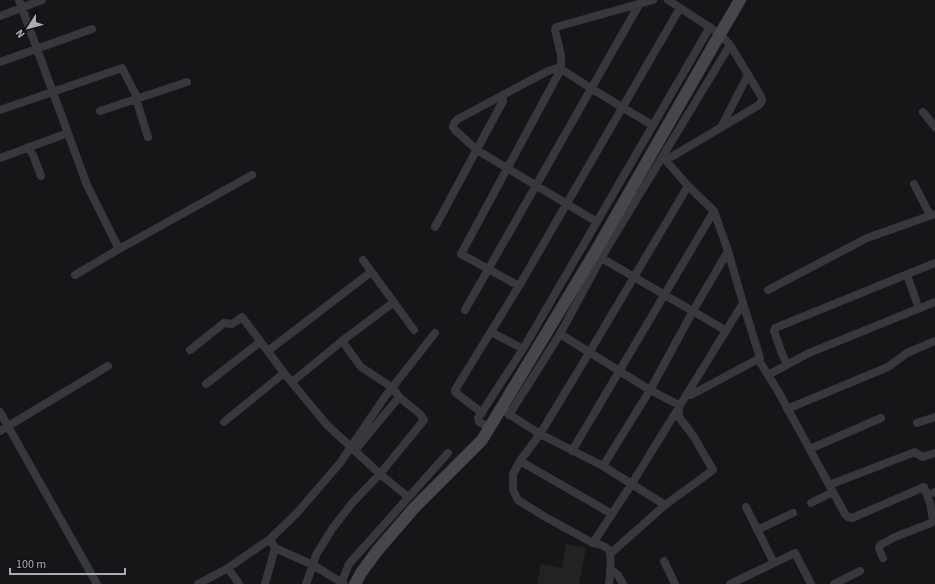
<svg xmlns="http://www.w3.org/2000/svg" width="935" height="584" font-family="'Source Sans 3',sans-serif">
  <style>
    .built { fill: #222225 }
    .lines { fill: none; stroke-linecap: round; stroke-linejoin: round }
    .street { stroke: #37383d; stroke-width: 8 }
    .secondary { stroke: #45474d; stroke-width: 12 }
  </style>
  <rect width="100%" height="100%" fill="#161618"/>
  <path class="built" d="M566 544 586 548 579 584H537L541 564 562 568Z"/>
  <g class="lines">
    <path class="street" d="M19 0 87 185 119 249
      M0 16 42 0
      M0 62 92 29
      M0 110 122 68 137 97 136 99 148 137
      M100 111 187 82
      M923 112 935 127
      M722 125 748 75
      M28 147 33 155 41 176
      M663 157 688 186 714 211 728 251 743 303 760 358 691 395 687 394
      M0 158 68 133
      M666 160 759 105 762 101 761 96 730 45 720 34 668 0
      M914 184 930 215
      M597 222 477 150 456 131 453 127 454 123 458 119 548 71 557 68 561 69 592 89 652 125
      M435 227 503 101V95
      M598 256 725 330
      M363 260 414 330
      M75 275 119 249 252 175
      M907 275 919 309
      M519 286 461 254 561 69V55L555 30 556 27 653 0
      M768 290 867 238 935 214
      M465 310 640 3
      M491 332 523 349
      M190 350 224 323 232 324 242 317 284 373 327 425 380 474 408 497
      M268 351 371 272
      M758 359 778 391 845 514 848 517 852 518 924 487 930 503 933 520 931 523 895 537 880 545 879 549 883 558
      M787 365 781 351 774 331 775 328 935 263
      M768 375 809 353 935 302
      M292 382 342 341 394 302
      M206 384 260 342
      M501 409 540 434 603 466 665 505 713 470 694 437 679 417V405L650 390 560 334
      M787 409 888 367 907 353 935 341
      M0 412 97 584
      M482 413 455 392V390L519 286 680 8
      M509 415 560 334 601 258 730 45
      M224 422 284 373
      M917 423 935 417
      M489 427 479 422 478 418 523 349 710 27
      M0 431 108 366
      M357 448 399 397
      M810 449 881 418
      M572 451 714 211
      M520 461 612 514
      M603 466 650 390 693 311 728 251
      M829 485 915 452 922 457 935 453
      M927 495 935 492
      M811 503 833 492
      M746 507 774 563
      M757 530 793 513
      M270 539 275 548 313 565 344 584
      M593 543 631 485 743 303
      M611 553 665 505
      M664 561 675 584
      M228 568 239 584
      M610 569 618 575 623 584
      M198 584 228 568 270 539 297 513 340 463 384 398 435 333
      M265 584 275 548
      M306 584 313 565 316 555 332 529 353 502 380 474 424 420 420 414 399 397 393 388 361 367 342 341
      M341 584 349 564 448 453
      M609 584C610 576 613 555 608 549 604 545 598 544 593 543L547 518 518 500 513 490V474L520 461 540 434 589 353 688 186
      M730 584 795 553 811 584
      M834 584 860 571"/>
    <path class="secondary" d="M355 584 361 573 377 551 414 508 482 440 594 254 720 34 740 0"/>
  </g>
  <g transform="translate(28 28) rotate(234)" stroke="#111113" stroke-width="3" paint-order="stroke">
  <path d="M0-3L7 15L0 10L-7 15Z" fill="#a8adb8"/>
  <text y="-6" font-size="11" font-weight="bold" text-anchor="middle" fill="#a8adb8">N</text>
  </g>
  <path d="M10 568v6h115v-6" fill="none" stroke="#a8adb8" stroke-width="2"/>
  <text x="16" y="568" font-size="12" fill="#a8adb8" stroke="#111113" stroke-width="3" paint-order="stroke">100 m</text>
</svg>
